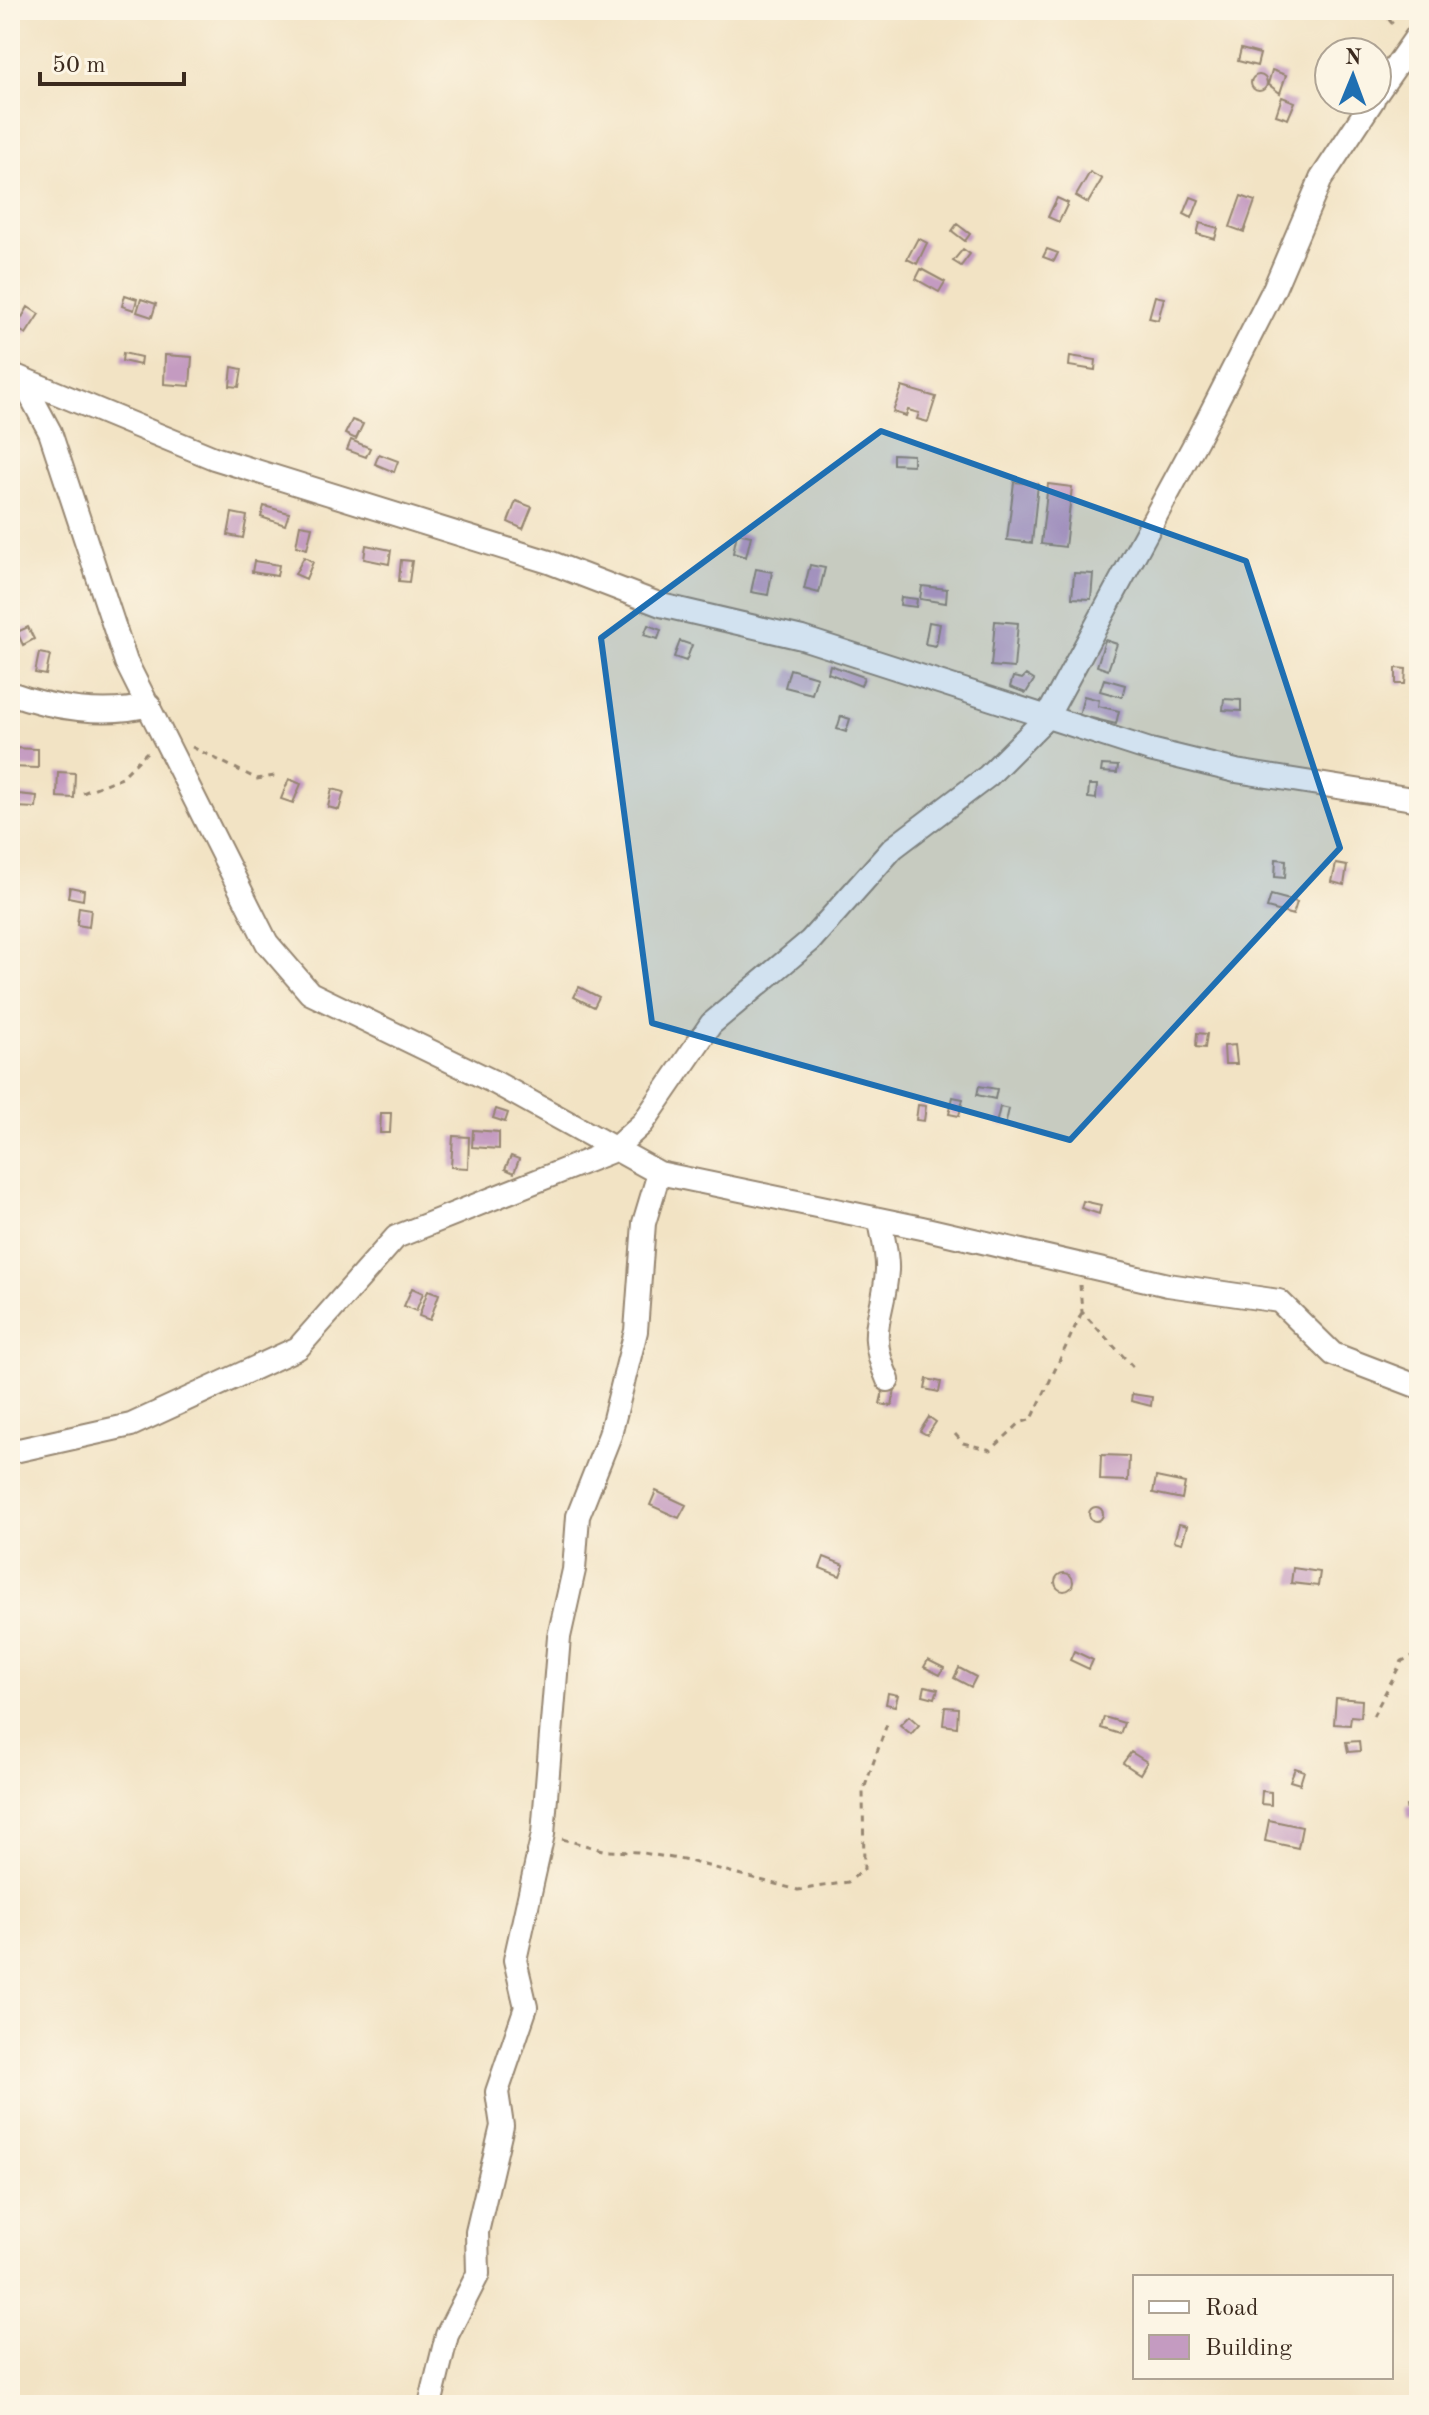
<svg xmlns="http://www.w3.org/2000/svg" width="1429" height="2415" font-family="'Old Standard TT',serif">
  <style>
    .building { fill: #c49bc1 }
    .lines { fill: none; stroke-linecap: round; stroke-linejoin: round }
    .minor-casing { stroke: #968671; stroke-width: 26 }
    .path { stroke: #968671; stroke-width: 3; stroke-dasharray: 6 6; stroke-linecap: butt }
    .minor { stroke: #fff; stroke-width: 22 }
    .marked { fill: #1f6fb2; fill-opacity: 0.2; stroke: #1f6fb2; stroke-width: 6; stroke-linejoin: round }
  </style>
  <rect width="100%" height="100%" fill="#fcf5e5"/>
  <filter id="ink" filterUnits="userSpaceOnUse"><feTurbulence type="fractalNoise" baseFrequency=".0125" numOctaves="2"/><feDisplacementMap in="SourceGraphic" scale="16" xChannelSelector="R" yChannelSelector="G"/><feConvolveMatrix kernelMatrix="1 2 1 2 8 2 1 2 1" color-interpolation-filters="sRGB"/></filter>
  <filter id="wash" filterUnits="userSpaceOnUse"><feTurbulence type="fractalNoise" baseFrequency=".006" numOctaves="4" result="noise"/><feDisplacementMap in="SourceGraphic" scale="32" xChannelSelector="R" yChannelSelector="G"/><feGaussianBlur stdDeviation="1.8" result="paint"/><feColorMatrix in="noise" values="0 0 0 0 0 0 0 0 0 0 0 0 0 0 0 0 0 1.4 0 .05"/><feComposite in="paint" operator="in"/></filter>
  <g filter="url(#wash)">
    <rect width="100%" height="100%" fill="#f2e3c4"/>
    <g id="blocks">
      <path class="building" d="M1241 49 1260 54 1257 66 1238 61Z
        M1272 70 1286 75 1280 93 1268 84Z
        M1251 83a8 8 0 1 1 16 0a8 8 0 1 1-16 0Z
        M1282 97 1295 102 1288 119 1276 115Z
        M1090 172 1102 179 1088 203 1076 196Z
        M1241 196 1255 201 1244 232 1230 227Z
        M1191 197 1199 200 1192 218 1184 214Z
        M1057 198 1068 203 1059 222 1048 217Z
        M1200 223 1218 228 1215 239 1197 234Z
        M957 224 970 234 965 241 952 231Z
        M918 238 927 243 917 264 907 259Z
        M963 249 970 254 961 266 953 261Z
        M1047 249 1058 253 1054 261 1043 257Z
        M921 269 945 282 939 292 916 279Z
        M125 295 137 299 134 310 122 306Z
        M1155 296 1164 298 1158 320 1149 318Z
        M141 299 156 304 152 317 137 312Z
        M28 307 39 314 26 334 16 328Z
        M123 353 141 357 140 365 122 361Z
        M165 355 192 357 190 386 164 384Z
        M1070 356 1096 360 1095 370 1069 366Z
        M232 367 242 369 239 387 230 386Z
        M902 387 936 397 928 422 917 419 919 413 908 410 906 416 893 412Z
        M352 420 363 424 356 439 345 434Z
        M351 440 370 448 366 457 347 450Z
        M379 454 398 461 394 472 375 464Z
        M893 454 913 455V465L893 464Z
        M1014 482 1038 484 1032 543 1007 540Z
        M1048 484 1072 487 1065 547 1041 544Z
        M516 501 532 507 523 529 508 522Z
        M264 506 289 513 285 525 261 517Z
        M232 513 247 516 243 538 228 535Z
        M300 525 312 527 307 549 296 546Z
        M737 533 751 536 746 557 733 553Z
        M366 545 391 550 389 564 364 559Z
        M304 557 313 562 306 579 295 574Z
        M401 560 412 561 409 582 399 581Z
        M254 561 279 565 277 576 252 572Z
        M810 565 825 568 819 593 804 589Z
        M756 569 772 572 768 595 751 592Z
        M1074 573 1093 574 1091 599 1072 598Z
        M922 586 947 589 946 603 920 599Z
        M901 597 917 599 916 607 900 605Z
        M995 621 1018 623 1014 668 991 666Z
        M929 622 940 624 936 646 925 644Z
        M648 625 661 630 658 639 644 635Z
        M28 627 34 639 23 645 17 632Z
        M1105 640 1117 644 1108 670 1097 666Z
        M680 641 692 645 686 661 674 657Z
        M39 653 50 655 46 675 35 673Z
        M830 665 864 677 861 686 828 673Z
        M1396 668 1406 669 1405 684H1396Z
        M790 669 817 677 812 694 785 687Z
        M1026 675 1034 680 1026 693 1010 687 1013 677 1022 679Z
        M1104 679 1125 685 1122 697 1100 691Z
        M1084 696 1099 700 1098 706 1119 711 1116 724 1079 715Z
        M1224 699 1241 700V711L1223 710Z
        M841 716 850 719 846 732 837 729Z
        M10 748 38 749V768L10 767Z
        M1102 765 1118 766 1117 773 1101 772Z
        M58 772 75 773 74 798 57 797Z
        M289 779 301 784 293 803 281 799Z
        M1089 785H1097L1096 799 1088 798Z
        M332 789 344 792 339 810 328 807Z
        M18 794 37 796 36 808 16 807Z
        M1276 859 1286 860 1285 878 1275 877Z
        M1336 864 1347 866 1344 885 1332 882Z
        M70 887 84 890 83 900 68 897Z
        M1271 895 1297 902 1293 915 1267 908Z
        M79 907 91 909 89 927 77 925Z
        M579 987 599 997 594 1007 574 997Z
        M1197 1033 1207 1034 1205 1048 1196 1047Z
        M1235 1045 1237 1064H1225L1224 1046Z
        M979 1086 997 1089 995 1099 977 1095Z
        M953 1097 963 1099 959 1116 949 1114Z
        M918 1105 926 1106 924 1121 916 1120Z
        M1000 1107 1009 1109 1005 1126 996 1124Z
        M496 1109 508 1113 505 1122 493 1118Z
        M381 1113H391L390 1133H380Z
        M473 1130 499 1132V1149L472 1147Z
        M453 1136 469 1137 468 1168 451 1167Z
        M511 1156 519 1159 514 1173 505 1169Z
        M1083 1201 1101 1205 1099 1214 1081 1208Z
        M412 1288 423 1293 416 1311 404 1306Z
        M428 1290 439 1294 430 1320 419 1316Z
        M927 1379 941 1382 939 1392 925 1389Z
        M884 1386 895 1389 892 1406 880 1404Z
        M1132 1394 1152 1397 1151 1406 1131 1401Z
        M929 1417 936 1422 927 1435 920 1431Z
        M1101 1455 1129 1456 1128 1481 1100 1480Z
        M1156 1477 1185 1483 1182 1499 1153 1493Z
        M656 1491 686 1505 679 1518 650 1505Z
        M1089 1514a7 7 0 1 1 14 0a7 7 0 1 1-14 0Z
        M1179 1524 1187 1526 1182 1543 1174 1541Z
        M824 1557 844 1565 840 1576 820 1568Z
        M1293 1568 1320 1572 1318 1586 1291 1583Z
        M1055 1582a9 9 0 1 1 18 0a9 9 0 1 1-18 0Z
        M1074 1651 1093 1660 1089 1669 1070 1660Z
        M928 1660 944 1668 940 1675 924 1667Z
        M959 1668 976 1677 971 1687 954 1678Z
        M925 1686 938 1689 935 1698 923 1695Z
        M888 1693 898 1695 895 1706 886 1704Z
        M1336 1698 1362 1700 1361 1717 1351 1716 1350 1725 1334 1724Z
        M945 1707 958 1708 957 1727 943 1725Z
        M909 1716 919 1725 911 1734 900 1725Z
        M1104 1717 1124 1723 1120 1734 1101 1728Z
        M1359 1741 1360 1751 1348 1752 1346 1742Z
        M1131 1752 1147 1762 1140 1774 1123 1763Z
        M1295 1768 1304 1771 1300 1784 1290 1781Z
        M1262 1791 1271 1792V1805L1261 1804Z
        M1419 1804V1816L1408 1818 1406 1806Z
        M1269 1820 1302 1827 1298 1848 1265 1841Z"/>
    </g>
  </g>
  <g filter="url(#ink)">
    <use href="#blocks" fill-opacity="0" stroke="#968671" stroke-width="2"/>
    <g class="lines">
      <g class="minor-casing">
        <path id="minor" d="M1377 93 1419 33
          M10 377 28 391 50 432 126 662 267 943 310 993 496 1083 659 1173 644 1223 636 1331 610 1435 578 1516 574 1570 559 1637 543 1834 515 1960 526 2007 497 2092 502 2126 477 2232 478 2274 447 2335 430 2405
          M18 377 214 458 549 562 661 605 802 638 1150 750 1236 771 1419 800
          M10 693C51 708 106 717 149 705
          M659 1173 922 1228 1168 1285 1279 1301 1333 1354 1419 1387
          M880 1220C882 1235 888 1254 887 1270 884 1318 865 1328 888 1380
          M10 1452 131 1425 298 1348 396 1237 612 1151 643 1123 711 1024 810 941 893 848 988 776 1047 717 1200 434 1274 289 1321 179 1373 100"/>
      </g>
      <path class="path" d="M1381 10 1396 28
        M192 747 257 779 280 775
        M83 793 122 777 147 752
        M1080 1285 1082 1312 1135 1369
        M955 1434 963 1443 991 1450 1020 1423 1032 1419 1082 1312
        M1373 1716 1402 1661 1419 1653
        M562 1839 606 1851 638 1852 689 1861 798 1890 848 1882 864 1869 863 1792 888 1721"/>
      <use href="#minor" class="minor"/>
    </g>
  </g>
  <path class="marked" d="M881 431 1246 561 1340 848 1070 1140 652 1023 601 638Z"/>
  <rect width="1429" height="2415" fill="none" stroke="#fcf5e5" stroke-width="40"/>
  <rect x="1133" y="2275" width="260" height="104" fill="#fcf5e5" stroke="#afa495" stroke-width="2"/>
  <rect x="1149" y="2301" width="40" height="12" fill="#ffffff" stroke="#afa495" stroke-width="2"/>
  <text x="1205" y="2315" font-size="24" fill="#3b2a1e">Road</text>
  <rect x="1149" y="2335" width="40" height="24" fill="#c49bc1" stroke="#afa495" stroke-width="2"/>
  <text x="1205" y="2355" font-size="24" fill="#3b2a1e">Building</text>
  <g transform="translate(1353 76) rotate(1)"><circle r="38" fill="#fcf5e5" stroke="#afa495" stroke-width="2"/>
  <path d="M0-6L14 30L0 20L-14 30Z" fill="#1f6fb2"/>
  <text y="-12" font-size="22" font-weight="bold" text-anchor="middle" fill="#3b2a1e">N</text>
  </g>
  <path d="M40 72v12h144v-12" fill="none" stroke="#3b2a1e" stroke-width="4"/>
  <text x="52" y="72" font-size="24" fill="#3b2a1e" stroke="#fcf5e5" stroke-width="6" paint-order="stroke">50 m</text>
</svg>
